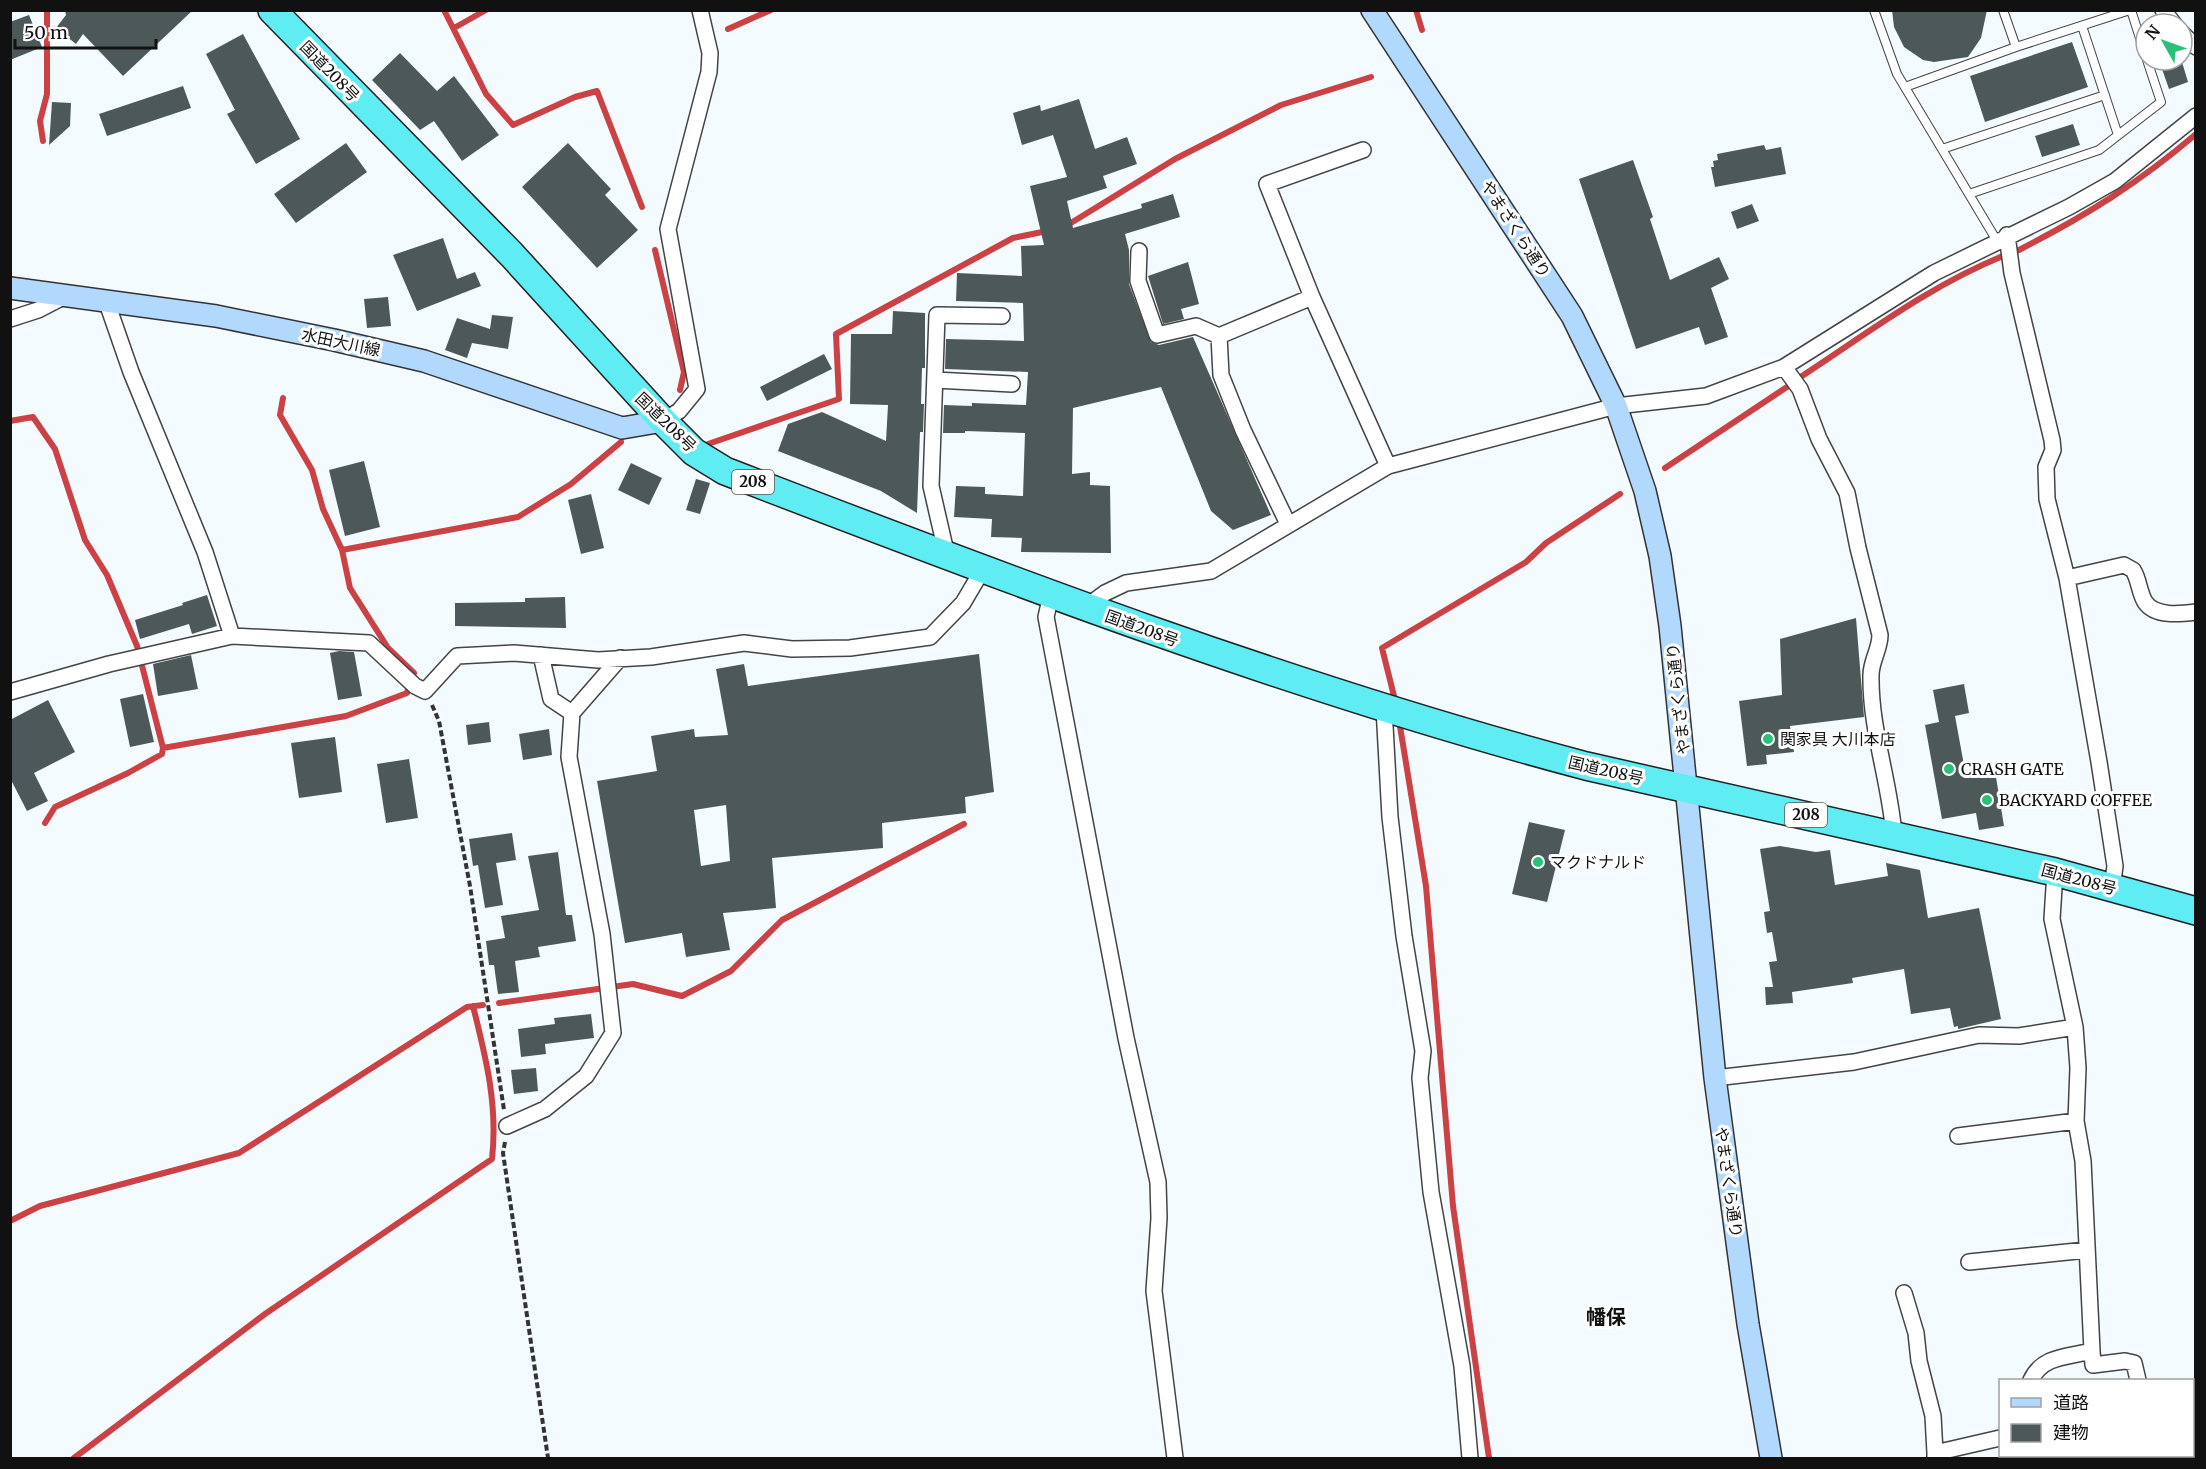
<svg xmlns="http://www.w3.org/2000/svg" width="2206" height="1469" font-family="Merriweather,'Noto Sans JP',serif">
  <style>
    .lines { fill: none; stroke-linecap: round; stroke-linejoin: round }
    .stream { stroke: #cc4144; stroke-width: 6 }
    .building { fill: #4d5959; fill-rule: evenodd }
    .lane-casing { stroke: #444; stroke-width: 10 }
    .street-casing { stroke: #444; stroke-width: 18 }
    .secondary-casing { stroke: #333; stroke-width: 24 }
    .highway-casing { stroke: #222; stroke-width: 30 }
    .path { stroke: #333; stroke-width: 4; stroke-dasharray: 6 3; stroke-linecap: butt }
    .lane { stroke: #fff; stroke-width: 8 }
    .street { stroke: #fff; stroke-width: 15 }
    .secondary { stroke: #b1d9fd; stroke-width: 21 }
    .highway { stroke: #5fecf2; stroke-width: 27 }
    .poi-dot { fill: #29c07a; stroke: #fff; stroke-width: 2 }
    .labels { text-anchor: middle; stroke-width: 6; stroke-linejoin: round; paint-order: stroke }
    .shield { fill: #fff; stroke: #585858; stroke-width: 1.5 }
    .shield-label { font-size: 15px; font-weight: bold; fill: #111 }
    .street-label { font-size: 16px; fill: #111; stroke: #fff }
    .poi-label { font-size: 16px; fill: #111; stroke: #fff; text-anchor: start }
    .quarter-label { font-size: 20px; font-weight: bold; fill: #111; stroke: #fff }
  </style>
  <rect width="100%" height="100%" fill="#f4fbff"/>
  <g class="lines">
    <path class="stream" d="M444 10 486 94 513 125 575 97 597 91 642 207
      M1416 10 1422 30
      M454 28 486 10
      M728 29 771 10
      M43 141 40 121 47 94V10
      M1066 226 1175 159 1281 105 1371 77
      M655 250 684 372 680 390
      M2019 250C2085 216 2139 183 2196 134
      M1799 378C1865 335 1929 286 2003 256
      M283 398 280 415 312 470 323 509 342 550 350 588 388 648 414 673
      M10 421 33 417 55 449 85 540 107 575 137 646 163 748 162 754 128 773 55 807 45 823
      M708 444 839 399 836 334 1013 238 1047 231
      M1665 468 1790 385
      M342 550 518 517 571 484 621 442
      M1396 704 1382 648 1526 562 1546 543 1620 494
      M1399 720 1426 886 1453 1206 1489 1458
      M163 748 346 716 407 693 408 689
      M499 1003 633 984 682 996 731 971 782 920 964 824
      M10 1221 40 1206 239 1153 467 1007 483 1005
      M74 1458 265 1314 492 1159C498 1105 486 1058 473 1006"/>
  </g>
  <path class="building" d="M65 10H193L123 76 83 34 76 44 56 28 66 15Z
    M1892 10H1987L1981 38 1968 57 1934 62 1923 60 1904 47 1894 27Z
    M29 15 42 47 10 60V22Z
    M243 34 300 139 256 164 227 114 235 110 206 54Z
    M2072 42 2088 87 1985 122 1970 76Z
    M400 53 437 91 454 76 499 135 462 161 434 121 420 130 372 80Z
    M2182 62 2188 82 2169 89 2162 69Z
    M183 86 191 108 107 136 99 114Z
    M1079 99 1095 149 1127 137 1137 164 1103 176 1107 188 1067 201 1073 228 1142 208 1141 204 1173 194 1180 217 1125 234 1129 250V284L1151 342 1159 345 1193 337 1271 515 1233 530 1211 511 1161 387 1073 408 1072 474 1090 472V485L1110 486 1111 553 1021 552 1022 538 991 537 992 519 954 517 956 486 985 487V494L1023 496 1025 433 965 431V433H943L944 405 972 406V403L1026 405 1028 372 945 369 946 339 1024 341 1023 303 956 301 957 273 1022 276 1021 246 1044 245 1030 186 1067 177 1053 135 1022 145 1013 113 1040 105 1041 111Z
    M52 102 71 103 70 126 49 145Z
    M2073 124 2080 145 2042 157 2035 136Z
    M346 143 367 172 296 223 274 194Z
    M568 143 611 189 605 195 638 230 597 268 522 187Z
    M1764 145 1766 150 1781 147 1786 174 1715 187 1711 167H1714L1713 161 1718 160 1717 154Z
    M1633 160 1653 217 1650 219 1670 280 1719 257 1729 279 1711 288 1728 337 1705 345 1699 327 1636 349 1579 179Z
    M1752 204 1759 221 1737 229 1731 212Z
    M443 238 457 279 475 272 481 286 417 311 393 255Z
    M1188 262 1199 304 1181 309 1184 319 1163 324 1148 276Z
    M388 297 391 326 367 328 364 299Z
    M893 311 925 313V368H922L921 404H924L923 432H920L917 513 881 491 778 451 788 424 822 412 886 441 888 405 850 404 851 334H892Z
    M492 315 513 317 508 349 472 343 467 358 445 350 457 318 490 329Z
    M824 354 832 369 767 401 760 387Z
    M364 461 380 527 345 536 329 470Z
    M631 463 662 478 649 505 618 490Z
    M696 479 710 483 700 514 686 510Z
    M591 494 604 548 581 554 568 500Z
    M207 595 217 626 192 634 189 624 140 639 135 620 183 605 182 603Z
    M565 597 566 628 455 626V603L525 602V598Z
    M1856 618 1864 717 1790 726 1794 752 1766 755 1767 764 1747 766 1739 701 1782 695 1780 639Z
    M339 651 354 652 362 696 338 700 330 653Z
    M979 654 994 792 965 797 966 813 882 823 883 848 772 858 776 908 723 913 730 950 686 957 682 933 625 943 597 781 657 771 651 736 694 729 695 737 728 735 716 669 744 664 748 686ZM726 805 730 861 701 866 694 810Z
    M191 655 198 689 158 696 153 664Z
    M1964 684 1969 713 1955 716 1966 776 1995 771 2004 826 1979 830 1976 813 1942 819 1925 725 1939 722 1933 690Z
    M143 694 154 742 130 747 120 699Z
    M48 700 75 752 34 773 48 801 27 811 10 778V720Z
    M489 722 491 742 468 745 466 725Z
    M549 729 552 755 523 760 519 734Z
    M335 737 342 792 299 798 291 743Z
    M409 759 418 818 386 823 377 764Z
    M1529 822 1565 830 1547 902 1512 894Z
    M512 833 516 860 496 863 503 905 485 908 478 865 473 866 469 839Z
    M1780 846 1816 852 1830 850 1835 885 1888 876 1886 863 1920 870 1928 918 1979 908 2001 1019 1958 1029V1026L1954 1027 1950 1008 1911 1014 1904 969 1852 978 1853 983 1792 992 1793 1003 1766 1005 1765 987H1773L1769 962 1777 961 1772 932 1767 933 1764 912 1770 911 1760 849Z
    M558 852 566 915H572L576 941 538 947 540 957 515 961 519 992 498 994 494 965H489L486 941 505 938 501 916 539 910 528 856Z
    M591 1014 594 1038 545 1044 546 1054 521 1057 518 1029 555 1024 554 1018Z
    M536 1068 538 1091 514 1094 511 1070Z"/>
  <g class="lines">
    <g class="lane-casing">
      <path id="lane" d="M1874 10 1897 74 1997 241
        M2003 10 2016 47
        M2131 10 2146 57
        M2082 26 2118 135
        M1905 87 2016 47 2130 10
        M1942 149 2105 95
        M1969 194 2099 150 2161 102 2147 60"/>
    </g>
    <g class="street-casing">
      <path id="street" d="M2163 10 2174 24
        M2182 33 2196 47
        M1363 150 1267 184 1312 297 1388 466
        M2007 235 2012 273 2052 440 2053 450 2046 467 2047 499 2067 578 2099 762 2115 866 2112 888
        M1139 251 1138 281 1157 335 1196 326 1219 336 1312 297
        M107 303 131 372 205 552 232 636
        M10 319 38 310 65 296
        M1219 336 1221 375 1243 430 1288 524
        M1784 367 1800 389 1819 439 1847 493 1858 548 1880 635C1880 649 1871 661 1871 675 1870 729 1890 782 1894 835
        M935 380 1012 384
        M663 421 679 411 697 389 668 229 709 72 710 53 700 10
        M947 556 931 486 937 315 1002 316
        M2067 578 2124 565 2133 570C2139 579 2139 592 2145 602 2155 617 2180 614 2196 612
        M1051 595 1046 617 1126 1038 1158 1182 1159 1218 1154 1291 1175 1458
        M1086 607 1105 593 1126 583 1211 571 1388 466 1616 406 1706 396 1784 367 1934 273 2069 207 2115 181 2196 116
        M541 655 551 699 572 713
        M10 692 109 664 232 636 369 643 415 686 425 691 457 656 514 653 598 660 651 657 744 643 792 649 850 648 930 637 963 603 983 569
        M1384 708 1390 817 1404 936 1423 1051 1420 1078 1431 1192 1462 1366 1470 1458
        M1715 1078 1854 1062 1979 1035 2019 1036 2075 1027
        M507 1126 545 1109 586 1076 613 1033 602 934 569 757 572 713 620 658
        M1958 1136 2076 1121
        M1969 1262 2087 1250
        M1904 1293 1916 1333 1919 1361 1933 1416 1935 1453
        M2092 1351 2093 1365 2125 1361 2134 1363 2138 1380
        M2031 1380C2042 1356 2067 1357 2092 1351L2083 1161 2076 1121 2078 1068 2075 1027 2052 919 2055 872
        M2161 1456 2162 1458
        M1935 1458V1453L2000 1438"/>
    </g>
    <g class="secondary-casing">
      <path id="secondary" d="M1372 10 1572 316 1616 406 1645 491 1660 556 1670 626 1715 1078 1748 1324 1771 1458
        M10 288 216 316 334 340 424 361 622 428 663 421"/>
    </g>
    <g class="highway-casing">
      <path id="highway" d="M272 10 512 255 663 421 694 452 725 471C1008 580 1292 688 1586 766L2055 872 2196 911"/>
    </g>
    <path class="path" d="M432 705 439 721 470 886 504 1110
      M505 1142 503 1153 548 1458"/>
    <use href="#lane" class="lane"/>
    <use href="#street" class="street"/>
    <use href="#secondary" class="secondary"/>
    <use href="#highway" class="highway"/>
  </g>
  <g class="poi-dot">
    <circle cx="1768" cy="739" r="6"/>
    <circle cx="1949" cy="769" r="6"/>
    <circle cx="1987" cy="800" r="6"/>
    <circle cx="1538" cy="862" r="6"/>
  </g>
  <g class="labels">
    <g class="shield">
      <rect x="732" y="470" width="42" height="24" rx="4.5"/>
      <rect x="1785" y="803" width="42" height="24" rx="4.5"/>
    </g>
    <g class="shield-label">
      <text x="753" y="487">208</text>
      <text x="1806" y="820">208</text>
    </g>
    <g class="street-label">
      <text transform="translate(330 71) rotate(46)" y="6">国道208号</text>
      <text transform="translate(1516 229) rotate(57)" y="6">やまざくら通り</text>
      <text transform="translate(341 342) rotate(12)" y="6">水田大川線</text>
      <text transform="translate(666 422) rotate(44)" y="6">国道208号</text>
      <text transform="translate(1142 628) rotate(20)" y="6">国道208号</text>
      <text transform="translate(1678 699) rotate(-96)" y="6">やまざくら通り</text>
      <text transform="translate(1606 770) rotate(13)" y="6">国道208号</text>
      <text transform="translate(2079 879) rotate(15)" y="6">国道208号</text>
      <text transform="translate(1729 1182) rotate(82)" y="6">やまざくら通り</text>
    </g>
    <g class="poi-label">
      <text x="1780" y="745">関家具 大川本店</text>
      <text x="1961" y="775">CRASH GATE</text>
      <text x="1999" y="806">BACKYARD COFFEE</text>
      <text x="1550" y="868">マクドナルド</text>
    </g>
    <g class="quarter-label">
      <text x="1606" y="1324">幡保</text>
    </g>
  </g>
  <rect width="2206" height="1469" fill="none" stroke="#111111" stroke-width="24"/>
  <rect x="1999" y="1379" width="195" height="78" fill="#ffffff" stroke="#a0a0a0" stroke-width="1.5"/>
  <rect x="2011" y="1398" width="30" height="9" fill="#b1d9fd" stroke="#a0a0a0" stroke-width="1.5"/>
  <text x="2053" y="1409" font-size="18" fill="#111111">道路</text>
  <rect x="2011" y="1424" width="30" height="18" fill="#4d5959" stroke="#a0a0a0" stroke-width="1.5"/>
  <text x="2053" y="1439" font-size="18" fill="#111111">建物</text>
  <g transform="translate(2164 42) rotate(310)"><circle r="28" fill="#ffffff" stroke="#a0a0a0" stroke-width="1.5"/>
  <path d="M0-4.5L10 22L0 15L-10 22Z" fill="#29c07a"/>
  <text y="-9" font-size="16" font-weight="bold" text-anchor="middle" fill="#111111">N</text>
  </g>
  <path d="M15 39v9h141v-9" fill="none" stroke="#111111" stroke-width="3"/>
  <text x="24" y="39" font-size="18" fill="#111111" stroke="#ffffff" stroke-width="4.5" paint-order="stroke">50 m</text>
</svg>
